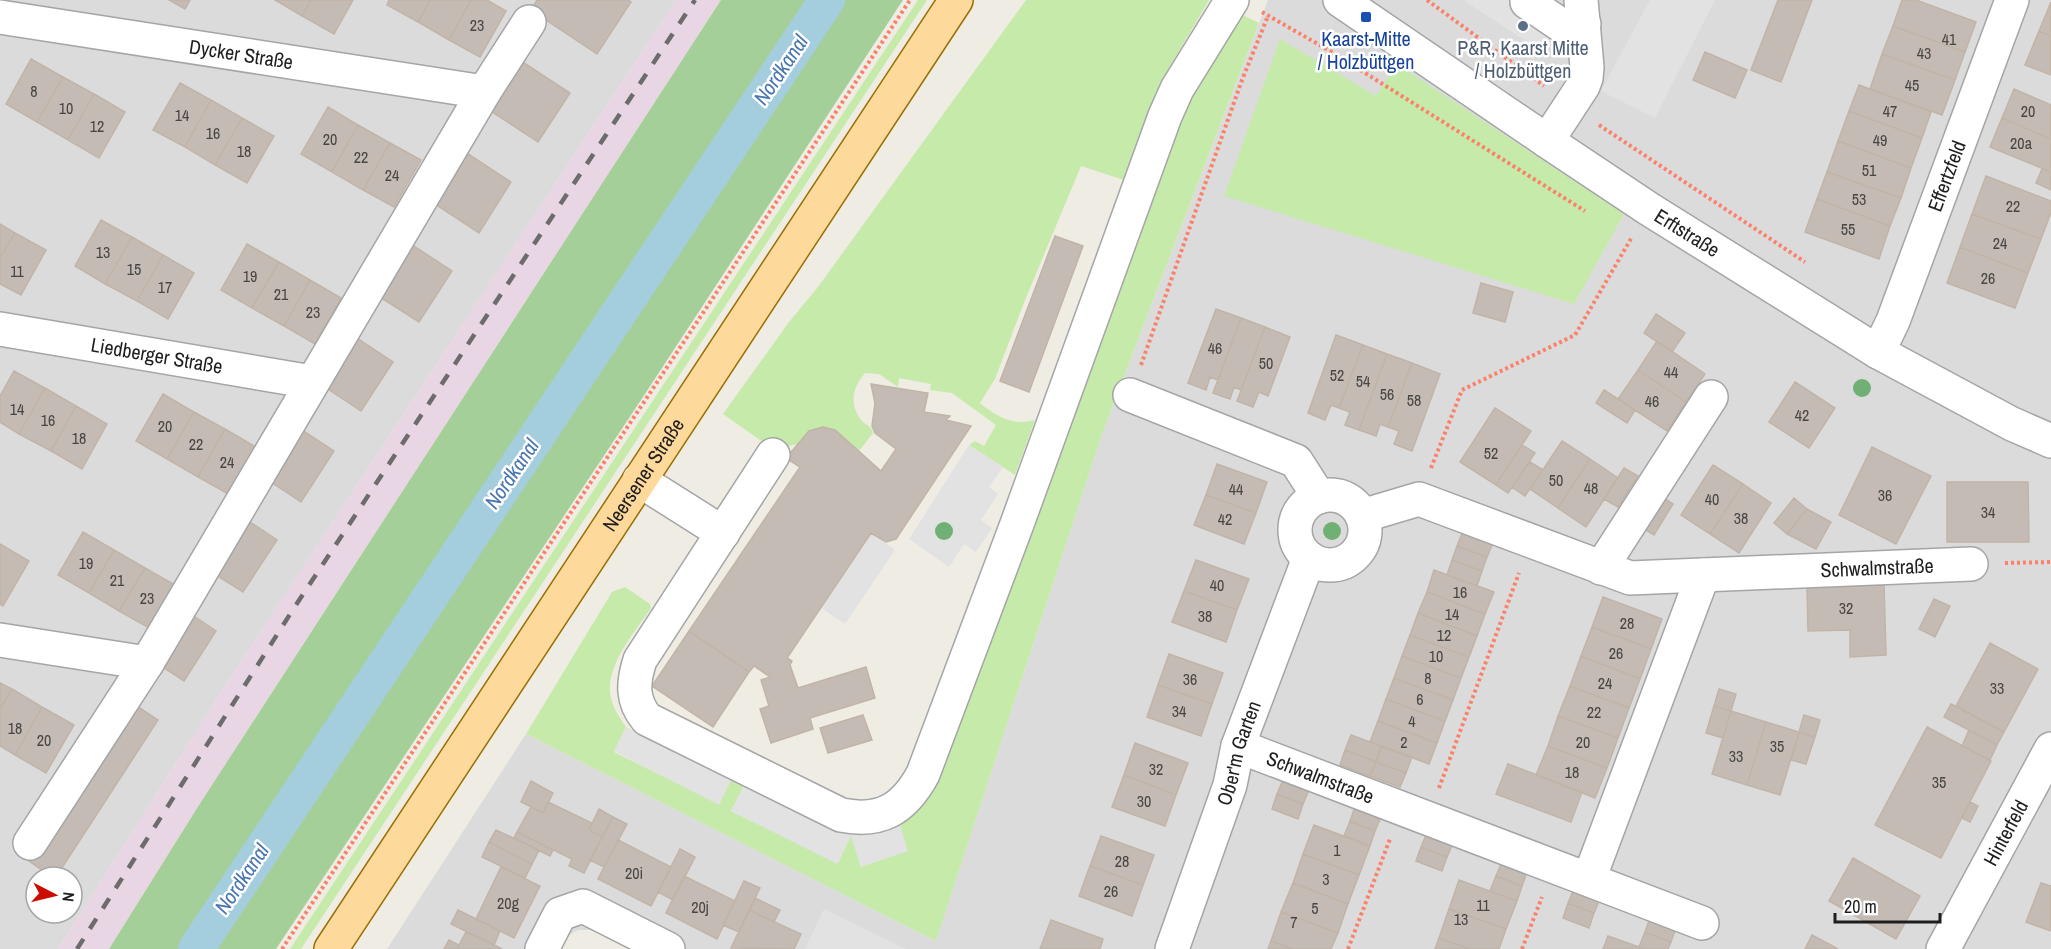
<svg xmlns="http://www.w3.org/2000/svg" width="2051" height="949" font-family="'Archivo Narrow',sans-serif">
  <style>
    .residential { fill: #dcdbdb; fill-rule: evenodd }
    .industrial { fill: #e9d6e4 }
    .grass { fill: #c6eaaa }
    .forest { fill: #a5cf99 }
    .parking { fill: #e2e2e2 }
    .lines { fill: none; stroke-linecap: round; stroke-linejoin: round }
    .canal { stroke: #a4cdde; stroke-width: 36 }
    .building { fill: #c4bcb4; stroke: #c1b4a6; stroke-width: 1.5 }
    .minor-casing { stroke: #a5a5a5; stroke-width: 36 }
    .major-casing { stroke: #996f00; stroke-width: 36 }
    .path { stroke: #fb816a; stroke-width: 4; stroke-dasharray: 3 3; stroke-linecap: butt }
    .minor { stroke: #fff; stroke-width: 33 }
    .major { stroke: #fdd99c; stroke-width: 33 }
    .rail { stroke: #6c6c6c; stroke-width: 4.5; stroke-dasharray: 12 12; stroke-linecap: butt }
    .tree { fill: #71b075 }
    .transit-dot { fill: #1a4fb4; stroke: #fff; stroke-width: 2 }
    .service-dot { fill: #5c6f8a; stroke: #fff; stroke-width: 2 }
    .labels { text-anchor: middle; stroke-width: 5; stroke-linejoin: round; paint-order: stroke }
    .number-label { font-size: 16px; fill: #484644 }
    .transit-label { font-size: 20px; fill: #164399; stroke: #fff }
    .service-label { font-size: 20px; fill: #4e5e75; stroke: #fff }
    .street-label { font-size: 20px; fill: #1e1e1e; stroke: #fff }
    .water-label { font-size: 21px; font-style: italic; fill: #4976af; stroke: #fff }
  </style>
  <rect width="100%" height="100%" fill="#efece4"/>
  <path class="residential" d="M0 0H676L232 675 58 949H0ZM36 877H72V913H36Z
    M1268 0H2051V949H635L595 930H578L564 938 558 949H387L526 734 936 941 1102 434Z"/>
  <path class="industrial" d="M676 0H721L199 805 109 949H58L232 675Z"/>
  <path class="grass" d="M918 0H927L301 949H290Z
    M1026 0H1209L1160 83 1124 180 1081 166 1023 305 995 379 980 403C997 417 1013 426 1035 420L1015 475 969 445 975 441 984 446 996 425 952 393 930 390 931 384 899 378 898 387 879 374 865 373C853 387 849 402 860 419 865 425 871 425 873 433L859 451 835 430 823 427 809 431 798 444 773 449 723 414 789 322 818 287Z
    M1238 13 1259 23 1102 434 936 941 526 734 612 592 625 587 650 604 651 608C635 632 608 662 610 692 611 705 619 717 626 727L614 752 719 804 731 780 744 786 731 811 838 863 851 835 861 867 899 822 920 808 937 782 1188 94Z
    M1280 39 1376 96 1397 64 1624 214 1574 304 1224 196Z"/>
  <path class="forest" d="M721 0H903L639 403 276 949H109L199 805Z"/>
  <path class="parking" d="M1463 0H1529L1566 41 1535 47Z
    M1650 0H1715L1655 118 1601 91Z
    M969 445 1003 467 989 487 998 494 981 520 992 528 976 552 964 544 949 567 909 539Z
    M871 533 895 550 845 624 821 608Z
    M626 727 731 780 719 805 614 751Z
    M744 786 834 831 851 835H863L877 833 899 822 908 851 861 867 851 836 837 864 731 811Z
    M824 909 867 930 906 949H805Z"/>
  <g class="lines">
    <path class="canal" d="M196 949 827 0"/>
  </g>
  <path class="building" d="M169 0H190L185 9Z
    M275 0H311L302 16Z
    M311 0H353L334 34 302 16Z
    M389 0H430L418 22 387 5Z
    M430 0H471L449 40 418 22Z
    M471 0H487L506 11 480 57 449 40Z
    M537 0H628L631 2 597 54 531 10Z
    M1778 0H1812L1781 82 1751 70Z
    M1902 0H1916L1976 22 1965 52 1893 26Z
    M2051 2V36L2039 31Z
    M1893 26 1965 52 1955 80 1882 54Z
    M2039 31 2051 36V75L2025 65Z
    M1705 52 1747 70 1735 98 1693 80Z
    M1882 54 1955 80 1942 115 1870 89Z
    M31 59 63 77 37 122 6 104Z
    M518 59 570 93 538 142 486 108Z
    M63 77 94 94 68 140 37 122Z
    M180 83 211 100 185 147 153 130Z
    M1859 85 1931 112 1922 138 1849 111Z
    M2014 89 2051 105V139L2002 118Z
    M94 94 125 112 99 158 68 140Z
    M211 100 242 118 215 165 185 147Z
    M328 107 358 125 332 172 301 154Z
    M1849 111 1922 138 1911 168 1838 141Z
    M242 118 274 136 247 183 215 165Z
    M2002 118 2051 139V172L1990 147Z
    M358 125 390 143 363 190 332 172Z
    M1838 141 1911 168 1901 198 1827 172Z
    M390 143 421 160 394 207 363 190Z
    M459 148 511 182 479 233 426 198Z
    M2042 169 2051 172V190L2036 183Z
    M1827 172 1901 198 1890 226 1817 199Z
    M1986 176 2051 201V212L2041 239 1972 214Z
    M1817 199 1890 226 1879 259 1805 232Z
    M1972 214 2041 239 2028 273 1960 247Z
    M101 220 132 237 105 284 75 266Z
    M0 224 15 233 0 258Z
    M15 233 46 250 21 295 0 284V258Z
    M1055 236 1083 246 1029 392 1000 381Z
    M132 237 163 255 137 301 105 284Z
    M400 237 452 271 419 322 367 289Z
    M247 244 279 262 252 308 221 290Z
    M1960 247 2028 273 2015 308 1947 283Z
    M163 255 194 273 168 319 137 301Z
    M279 262 310 280 284 326 252 308Z
    M310 280 341 298 315 344 284 326Z
    M1481 283 1513 292 1505 322 1473 313Z
    M1216 309 1241 318 1218 380 1210 377 1206 390 1188 383Z
    M1656 314 1685 333 1672 352 1644 333Z
    M1241 318 1265 327 1241 390 1234 387 1230 399 1213 393Z
    M1265 327 1290 337 1268 396 1259 392 1253 407 1237 401Z
    M1336 335 1363 345 1339 408 1331 405 1325 420 1308 413Z
    M354 336 393 362 361 411 322 385Z
    M1657 341 1705 374 1686 402 1638 370Z
    M1363 345 1387 354 1359 430 1345 425 1350 412 1339 408Z
    M1387 354 1412 363 1388 427 1380 424 1376 436 1359 430Z
    M1412 363 1440 374 1412 451 1394 444 1399 431 1388 427Z
    M1638 370 1686 402 1667 431 1618 399Z
    M14 371 45 388 19 434 0 422V396Z
    M1795 382 1835 408 1809 448 1769 422Z
    M871 384 928 393 924 412 950 416 946 420 971 426 896 539 886 542 871 533 787 658 792 661 790 665 798 688 866 667 875 698 810 718 813 729 771 743 760 709 769 706 761 680 770 677 754 666 749 672 689 631 800 467 786 458 809 431 823 427 835 430 881 471 896 449 875 433 872 426 875 403Z
    M45 388 76 406 51 451 19 434Z
    M1604 390 1635 410 1627 423 1596 403Z
    M163 394 194 412 167 459 136 441Z
    M76 406 107 424 82 469 51 451Z
    M1495 408 1531 431 1496 485 1460 462Z
    M194 412 225 429 198 477 167 459Z
    M294 425 334 451 301 502 262 476Z
    M225 429 256 447 230 495 198 477Z
    M1562 441 1590 459 1558 508 1530 489Z
    M1522 445 1535 453 1508 493 1496 485Z
    M1872 447 1931 476 1896 544 1839 515Z
    M1590 459 1618 478 1586 527 1558 508Z
    M1530 462 1543 470 1525 496 1512 487Z
    M1217 464 1267 482 1256 513 1206 495Z
    M1713 465 1743 484 1710 534 1681 515Z
    M1624 468 1638 476 1618 507 1604 499Z
    M1947 482H2028L2029 542H1947Z
    M1743 484 1771 503 1739 553 1710 534Z
    M1206 495 1256 513 1244 544 1194 525Z
    M1661 496 1673 504 1654 535 1641 527Z
    M1794 498 1807 509 1787 534 1774 523Z
    M1807 509 1831 522 1816 549 1787 534Z
    M250 522 277 540 243 592 216 575Z
    M1463 531 1493 543 1487 557 1457 546Z
    M83 532 114 550 89 593 58 575Z
    M0 544 29 561 3 606 0 604Z
    M1457 546 1487 557 1482 571 1452 560Z
    M114 550 145 568 119 611 89 593Z
    M1196 560 1249 579 1237 610 1184 591Z
    M1452 560 1482 571 1477 586 1447 575Z
    M145 568 175 585 151 629 119 611Z
    M1434 570 1494 592 1485 614 1427 592Z
    M1884 583 1886 655 1850 657V630L1808 631 1807 585Z
    M1184 591 1237 610 1226 642 1172 622Z
    M1427 592 1485 614 1477 636 1418 613Z
    M1603 597 1662 619 1651 649 1592 627Z
    M1934 599 1950 606 1935 637 1919 629Z
    M1418 613 1477 636 1469 657 1410 635Z
    M191 614 216 631 184 681 158 664Z
    M1592 627 1651 649 1640 679 1581 656Z
    M689 631 749 672 713 727 652 686Z
    M1410 635 1469 657 1461 678 1402 656Z
    M1990 643 2038 669 2004 732 1956 706Z
    M1169 654 1223 673 1212 704 1158 685Z
    M1402 656 1461 678 1453 700 1394 678Z
    M1581 656 1640 679 1629 708 1570 686Z
    M1394 678 1453 700 1445 721 1386 699Z
    M0 683 12 689 0 709Z
    M1158 685 1212 704 1201 736 1147 717Z
    M1570 686 1629 708 1618 738 1558 716Z
    M12 689 42 707 15 755 0 746V709Z
    M1719 689 1736 694 1731 711 1714 706Z
    M1386 699 1445 721 1437 743 1378 721Z
    M132 703 158 720 56 877H52L29 861Z
    M1951 704 2004 732 1997 745 1944 717Z
    M1714 706 1731 711 1723 738 1706 733Z
    M42 707 74 725 46 773 15 755Z
    M1731 711 1766 722 1747 785 1712 774Z
    M863 715 872 740 828 753 820 728Z
    M1804 715 1820 720 1815 737 1799 732Z
    M1558 716 1618 738 1607 768 1548 746Z
    M1378 721 1437 743 1429 764 1370 742Z
    M1766 722 1799 732 1780 795 1747 785Z
    M1927 727 1991 761 1941 858 1875 825Z
    M1969 730 1997 745 1990 760 1962 746Z
    M1799 732 1815 737 1806 764 1791 760Z
    M1351 735 1381 746 1376 762 1345 750Z
    M1135 743 1188 763 1176 795 1124 775Z
    M1382 746 1412 757 1406 773 1376 762Z
    M1548 746 1607 768 1595 798 1536 775Z
    M1345 750 1376 762 1370 776 1340 765Z
    M1376 762 1406 773 1400 787 1370 776Z
    M1508 764 1582 792 1571 822 1496 794Z
    M1124 775 1176 795 1165 826 1112 807Z
    M1283 780 1309 790 1303 804 1277 794Z
    M531 781 553 793 543 813 521 802Z
    M1277 794 1303 804 1298 819 1272 809Z
    M548 802 592 823 589 830 602 837 584 873 569 866 572 859 517 832 531 807 543 813Z
    M1970 802 1978 806 1970 822 1962 818Z
    M1355 807 1381 817 1375 831 1350 821Z
    M599 809 613 817 602 837 589 830Z
    M613 817 627 824 604 867 590 860Z
    M1350 821 1375 831 1370 846 1344 836Z
    M1314 825 1370 846 1359 875 1303 854Z
    M496 830 539 850 532 864 489 842Z
    M517 832 553 850 550 856 514 838Z
    M1427 833 1453 843 1447 857 1421 847Z
    M1101 836 1154 855 1143 885 1090 866Z
    M618 840 671 867 651 906 598 879Z
    M489 842 532 864 525 878 482 857Z
    M1421 847 1447 857 1442 871 1416 861Z
    M680 849 695 857 673 900 658 892Z
    M1303 854 1359 875 1348 904 1293 883Z
    M1853 858 1920 896 1896 939 1829 901Z
    M1502 862 1527 872 1522 886 1496 876Z
    M1090 866 1143 885 1132 916 1079 896Z
    M501 867 540 886 514 938 476 919Z
    M684 876 735 901 717 939 666 913Z
    M1496 876 1522 886 1517 901 1490 891Z
    M1459 880 1517 901 1506 929 1449 909Z
    M744 881 760 888 739 932 723 925Z
    M1293 883 1348 904 1338 933 1281 912Z
    M2041 883 2051 886V931L2026 922Z
    M1574 889 1600 899 1594 913 1568 903Z
    M755 898 780 910 774 922 749 910Z
    M1568 903 1594 913 1589 928 1563 918Z
    M1449 909 1506 929 1499 949H1470L1439 938Z
    M458 910 500 931 494 945 451 924Z
    M749 910 801 934 794 949 731 948Z
    M1281 912 1338 933 1331 949H1293L1271 941Z
    M1650 918 1676 928 1671 942 1645 932Z
    M1051 920 1103 939 1100 949H1040Z
    M466 932 494 945 502 949H457Z
    M1645 932 1671 942 1668 949H1645L1639 947Z
    M1812 935 1838 949H1805Z
    M1608 936 1639 947 1645 949H1603Z
    M1439 938 1470 949H1435Z
    M449 940 459 945 457 949H444Z
    M1271 941 1293 949H1268Z"/>
  <g class="lines">
    <g class="minor-casing">
      <g id="minor">
        <path id="s1" d="M1340 0 1547 141 1649 209 1878 352 2012 424 2051 441"/>
        <path d="M1527 2 1561 25 1584 24"/>
        <path id="s2" d="M0 17 484 92"/>
        <path d="M1547 141 1583 86 1586 78 1587 67 1581 0"/>
        <path id="s3" d="M0 329 312 382"/>
        <path id="s4" d="M1878 352 1893 321 2012 0"/>
        <path d="M1130 395 1296 461 1319 497"/>
        <path d="M773 455 640 660C633 682 631 700 647 719L841 815C881 823 904 809 923 774L1017 524 1165 116 1177 89 1232 0"/>
        <path d="M639 480 723 533"/>
        <circle cx="1330" cy="530" r="35"/>
        <path id="s5" d="M1362 516 1419 499 1630 578 1971 564"/>
        <path d="M1601 568 1711 397"/>
        <path d="M0 640 147 663"/>
        <path id="s6" d="M1238 746 1702 923"/>
        <path d="M30 843 147 663 484 92 529 22"/>
        <path d="M1589 879 1703 575"/>
        <path d="M542 949 560 914 583 906 668 949"/>
        <path id="s7" d="M1172 949 1230 785 1238 746 1309 558"/>
        <path id="s8" d="M1943 949 2051 749"/>
      </g>
    </g>
    <g class="major-casing">
      <g id="major">
        <path id="s9" d="M331 949 956 0"/>
      </g>
    </g>
    <path class="path" d="M1427 0 1544 86
      M1262 12 1330 51 1585 211
      M1599 125 1805 262
      M1141 365 1242 80 1268 16
      M1431 468 1462 390 1575 335 1632 237
      M2005 563 2051 562
      M1439 788 1519 573
      M282 949 910 0
      M1348 949 1390 839
      M1522 949 1542 897"/>
    <use href="#minor" class="minor"/>
    <use href="#major" class="major"/>
    <path class="rail" d="M77 949 294 608 695 0"/>
  </g>
  <g class="tree">
    <circle cx="1862" cy="388" r="9"/>
    <circle cx="944" cy="531" r="9"/>
    <circle cx="1332" cy="531" r="9"/>
  </g>
  <rect class="transit-dot" x="1360" y="11" width="12" height="12" rx="3"/>
  <circle class="service-dot" cx="1523" cy="26" r="6"/>
  <g class="labels">
    <g class="number-label">
      <text x="477" y="31">23</text>
      <text x="1949" y="45">41</text>
      <text x="1924" y="59">43</text>
      <text x="1912" y="91">45</text>
      <text x="34" y="97">8</text>
      <text x="66" y="114">10</text>
      <text x="1890" y="117">47</text>
      <text x="2028" y="117">20</text>
      <text x="182" y="121">14</text>
      <text x="97" y="132">12</text>
      <text x="213" y="139">16</text>
      <text x="330" y="145">20</text>
      <text x="1880" y="146">49</text>
      <text x="2021" y="149">20a</text>
      <text x="244" y="157">18</text>
      <text x="361" y="163">22</text>
      <text x="1869" y="176">51</text>
      <text x="392" y="181">24</text>
      <text x="1859" y="205">53</text>
      <text x="2013" y="212">22</text>
      <text x="1848" y="235">55</text>
      <text x="2000" y="249">24</text>
      <text x="103" y="258">13</text>
      <text x="134" y="275">15</text>
      <text x="17" y="277">11</text>
      <text x="250" y="282">19</text>
      <text x="1988" y="284">26</text>
      <text x="165" y="293">17</text>
      <text x="281" y="300">21</text>
      <text x="313" y="318">23</text>
      <text x="1215" y="354">46</text>
      <text x="1266" y="369">50</text>
      <text x="1671" y="378">44</text>
      <text x="1337" y="381">52</text>
      <text x="1363" y="387">54</text>
      <text x="1387" y="400">56</text>
      <text x="1414" y="406">58</text>
      <text x="1652" y="407">46</text>
      <text x="17" y="415">14</text>
      <text x="1802" y="421">42</text>
      <text x="48" y="426">16</text>
      <text x="165" y="432">20</text>
      <text x="79" y="444">18</text>
      <text x="196" y="450">22</text>
      <text x="1491" y="459">52</text>
      <text x="227" y="468">24</text>
      <text x="1556" y="486">50</text>
      <text x="1591" y="494">48</text>
      <text x="1236" y="495">44</text>
      <text x="1885" y="501">36</text>
      <text x="1712" y="505">40</text>
      <text x="1988" y="518">34</text>
      <text x="1741" y="524">38</text>
      <text x="1225" y="525">42</text>
      <text x="86" y="569">19</text>
      <text x="117" y="586">21</text>
      <text x="1217" y="591">40</text>
      <text x="1460" y="598">16</text>
      <text x="147" y="604">23</text>
      <text x="1846" y="614">32</text>
      <text x="1452" y="620">14</text>
      <text x="1205" y="622">38</text>
      <text x="1627" y="629">28</text>
      <text x="1444" y="641">12</text>
      <text x="1616" y="659">26</text>
      <text x="1436" y="662">10</text>
      <text x="1428" y="684">8</text>
      <text x="1190" y="685">36</text>
      <text x="1605" y="689">24</text>
      <text x="1997" y="694">33</text>
      <text x="1420" y="705">6</text>
      <text x="1179" y="717">34</text>
      <text x="1594" y="718">22</text>
      <text x="1412" y="727">4</text>
      <text x="15" y="734">18</text>
      <text x="44" y="746">20</text>
      <text x="1404" y="748">2</text>
      <text x="1583" y="748">20</text>
      <text x="1777" y="752">35</text>
      <text x="1736" y="762">33</text>
      <text x="1156" y="775">32</text>
      <text x="1572" y="778">18</text>
      <text x="1939" y="788">35</text>
      <text x="1144" y="807">30</text>
      <text x="1337" y="856">1</text>
      <text x="1122" y="867">28</text>
      <text x="634" y="879">20i</text>
      <text x="1326" y="885">3</text>
      <text x="1111" y="897">26</text>
      <text x="508" y="909">20g</text>
      <text x="1483" y="911">11</text>
      <text x="700" y="913">20j</text>
      <text x="1315" y="914">5</text>
      <text x="1461" y="925">13</text>
      <text x="1294" y="928">7</text>
    </g>
    <g class="transit-label">
      <text x="1366" y="46">Kaarst-Mitte<tspan x="1366" dy="23">/ Holzbüttgen</tspan></text>
    </g>
    <g class="service-label">
      <text x="1523" y="55">P&amp;R, Kaarst Mitte<tspan x="1523" dy="23">/ Holzbüttgen</tspan></text>
    </g>
    <g class="street-label">
      <text dy="7" stroke="none"><textPath href="#s2" startOffset="244">Dycker Straße</textPath></text>
      <text dy="7" stroke="none"><textPath href="#s4" startOffset="189">Effertzfeld</textPath></text>
      <text dy="7" stroke="none"><textPath href="#s1" startOffset="418">Erftstraße</textPath></text>
      <text dy="7" stroke="none"><textPath href="#s3" startOffset="159">Liedberger Straße</textPath></text>
      <text dy="7" stroke="none"><textPath href="#s9" startOffset="568">Neersener Straße</textPath></text>
      <text dy="7" stroke="none"><textPath href="#s5" startOffset="532">Schwalmstraße</textPath></text>
      <text dy="7" stroke="none"><textPath href="#s7" startOffset="207">Ober'm Garten</textPath></text>
      <text dy="7" stroke="none"><textPath href="#s6" startOffset="88">Schwalmstraße</textPath></text>
      <text dy="7" stroke="none"><textPath href="#s8" startOffset="132">Hinterfeld</textPath></text>
    </g>
    <g class="water-label">
      <text transform="translate(781 70) rotate(-56)" y="7">Nordkanal</text>
      <text transform="translate(512 474) rotate(-56)" y="7">Nordkanal</text>
      <text transform="translate(242 879) rotate(-56)" y="7">Nordkanal</text>
    </g>
  </g>
  <g transform="translate(54 895) rotate(97)"><circle r="28" fill="#ffffff" stroke="#a5a5a5" stroke-width="1.5"/>
  <path d="M0-4.5L10 22L0 15L-10 22Z" fill="#cd0c00"/>
  <text y="-9" font-size="16" font-weight="bold" text-anchor="middle" fill="#1e1e1e">N</text>
  </g>
  <path d="M1835 913v9h105v-9" fill="none" stroke="#1e1e1e" stroke-width="3"/>
  <text x="1844" y="913" font-size="18" fill="#1e1e1e" stroke="#ffffff" stroke-width="4.5" paint-order="stroke">20 m</text>
</svg>
